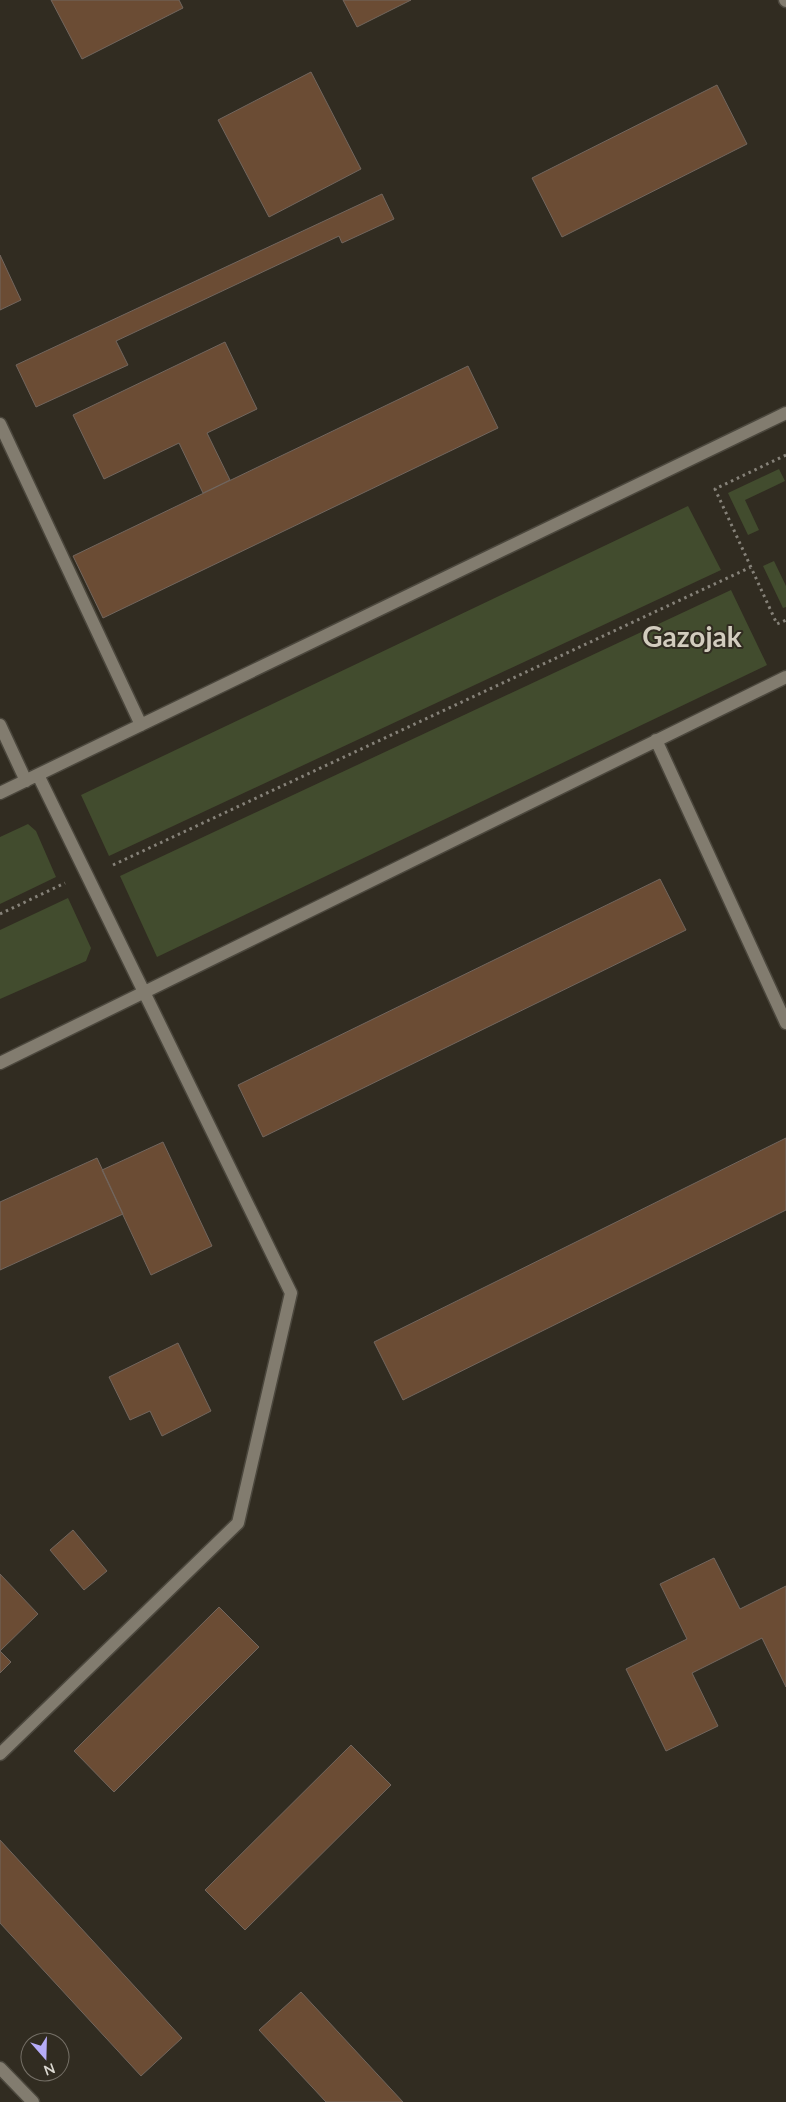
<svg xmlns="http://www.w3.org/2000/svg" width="786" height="2102" font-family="Lato,sans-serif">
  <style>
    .green { fill: #424c2e }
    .building { fill: #6b4c34; stroke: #72665e }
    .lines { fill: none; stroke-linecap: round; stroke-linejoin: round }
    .minor-casing { stroke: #4b473d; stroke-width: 15 }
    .path { stroke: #868279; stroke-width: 3; stroke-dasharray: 2.5 4; stroke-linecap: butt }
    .minor { stroke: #827c6f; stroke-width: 12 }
    .labels { text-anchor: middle; stroke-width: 4; stroke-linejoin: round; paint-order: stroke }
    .town-label { font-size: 28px; font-weight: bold; fill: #d2ccbe; stroke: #312c21 }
  </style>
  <rect width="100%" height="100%" fill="#312c21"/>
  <path class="green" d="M779 469 785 481 745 500 759 530 748 535 728 493Z
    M688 506 721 570 109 856 81 795Z
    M774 561 786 586V607L783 608 763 566Z
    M731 590 767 665 157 957 120 876Z
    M28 824 36 831 56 877 0 904V837Z
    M68 898 91 948 86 961 0 999V930Z"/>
  <path class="building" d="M51 0H179L183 8 82 59Z
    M343 0H411L357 27Z
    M311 72 361 169 269 217 218 120Z
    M717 85 747 144 562 237 532 178Z
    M382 194 394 219 342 243 339 236 116 341 128 365 36 407 16 365Z
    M0 255 21 300 0 310Z
    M225 342 257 409 207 433 230 480 203 493 179 443 104 479 73 415Z
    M468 366 498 428 103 618 73 556Z
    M660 879 686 930 263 1137 238 1085Z
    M786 1138V1210L403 1400 374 1342Z
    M163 1142 212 1246 151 1275 102 1170Z
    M97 1158 123 1214 0 1270V1202Z
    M178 1343 211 1411 162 1436 150 1411 130 1420 109 1377Z
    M73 1530 107 1571 84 1590 50 1550Z
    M714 1558 740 1609 786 1586V1687L762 1638 692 1673 718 1726 666 1751 626 1669 687 1639 660 1584Z
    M0 1574 38 1614 0 1651Z
    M219 1607 259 1647 114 1792 74 1751Z
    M0 1651 11 1662 0 1673Z
    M351 1745 391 1785 245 1930 205 1890Z
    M0 1840 182 2038 141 2076 0 1923Z
    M301 1992 403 2102H326L259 2030Z"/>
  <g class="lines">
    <g class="minor-casing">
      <path id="minor" d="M785 0 786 1
        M0 424 141 725
        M0 725 26 781
        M656 740 786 1023
        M0 793 786 413
        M0 1063 786 677
        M0 1754 238 1523 291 1293 38 775
        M0 2068 33 2102"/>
    </g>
    <path class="path" d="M786 455 715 489 777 624 786 620
      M113 865 751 567
      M0 914 65 883"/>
    <use href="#minor" class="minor"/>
  </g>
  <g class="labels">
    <g class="town-label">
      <text x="692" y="647">Gazojak</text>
    </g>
  </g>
  <g transform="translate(45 2057) rotate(160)"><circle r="24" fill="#312c21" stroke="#757067"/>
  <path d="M0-4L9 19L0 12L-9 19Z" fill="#b6acf8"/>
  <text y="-8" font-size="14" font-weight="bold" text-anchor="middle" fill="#dad7d0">N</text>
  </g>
</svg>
